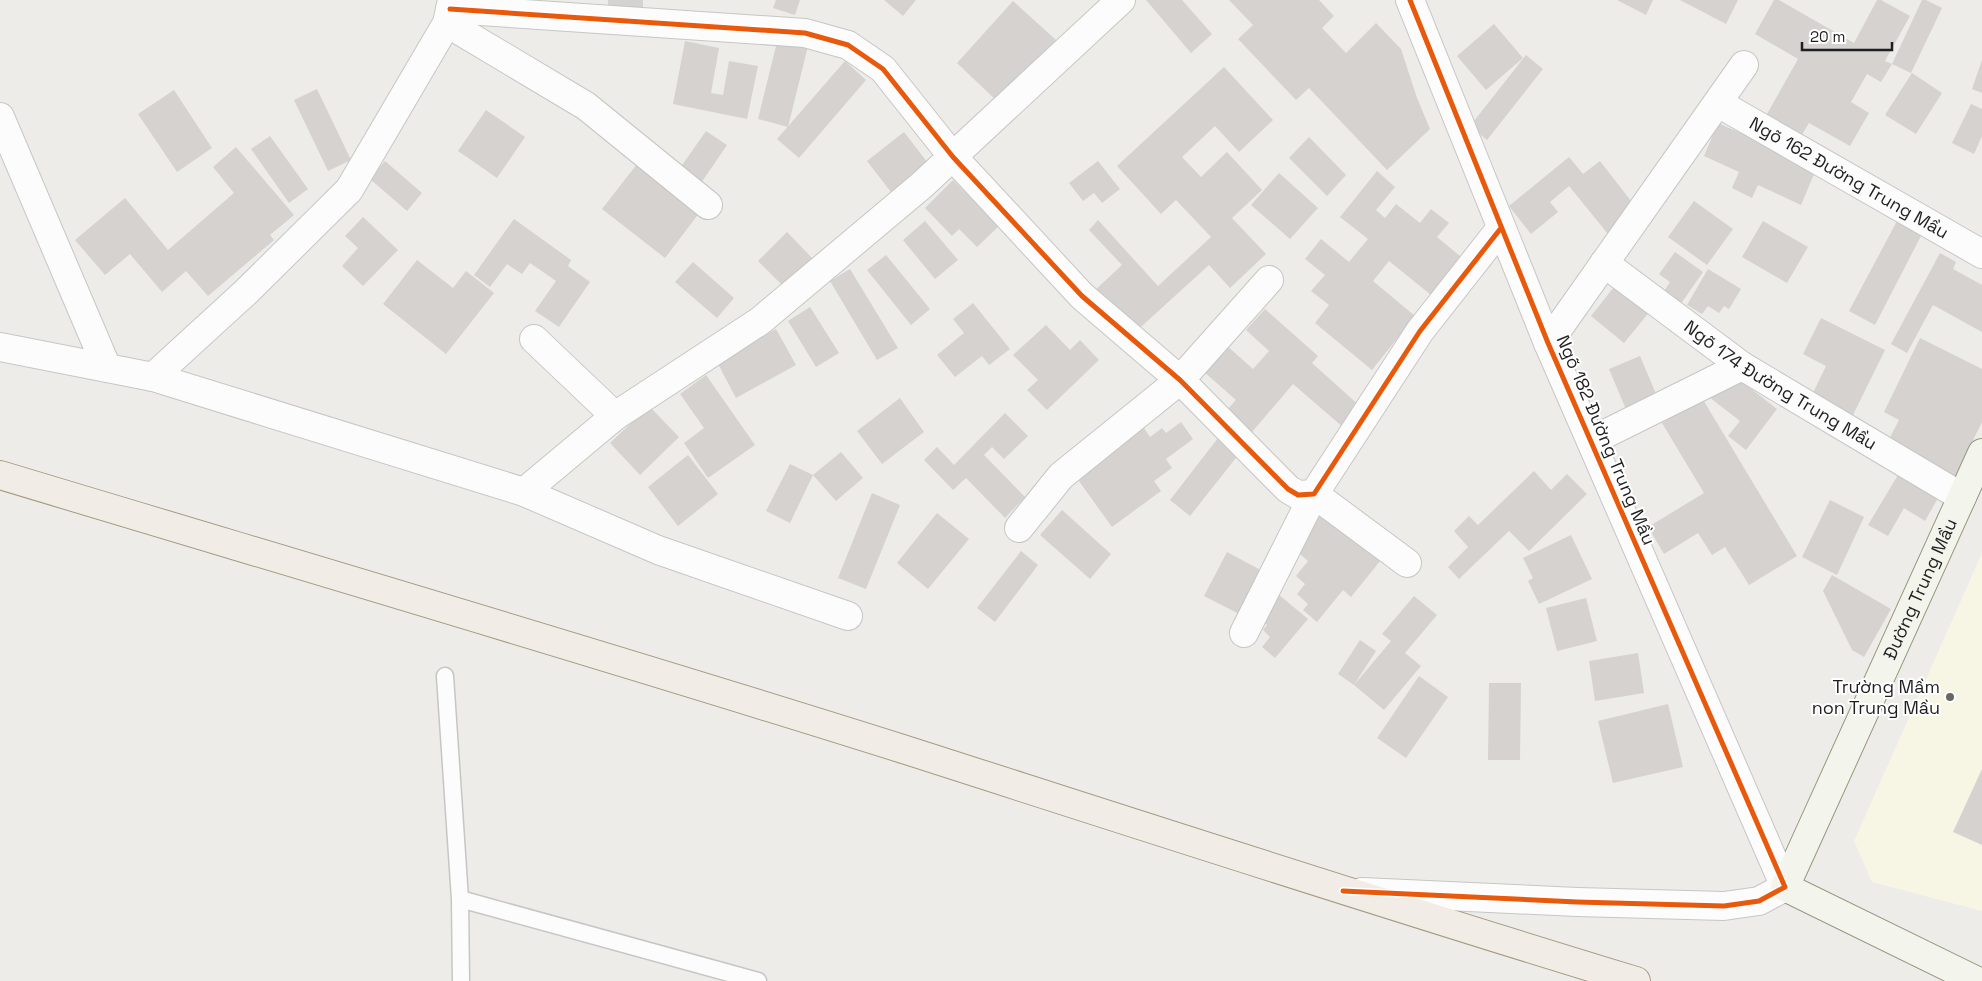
<svg xmlns="http://www.w3.org/2000/svg" width="1982" height="981" font-family="'Space Grotesk',sans-serif">
  <style>
    .education { fill: #f7f6e4 }
    .building { fill: #d5d2cf }
    .lines { fill: none; stroke-linecap: round; stroke-linejoin: round }
    .service-casing { stroke: #c6c6c4; stroke-width: 19 }
    .minor-casing { stroke: #c6c6c4; stroke-width: 30 }
    .secondary-casing { stroke: #96987f; stroke-width: 30 }
    .primary-casing { stroke: #a59b84; stroke-width: 30 }
    .service { stroke: #fcfcfc; stroke-width: 16 }
    .minor { stroke: #fcfcfc; stroke-width: 28 }
    .secondary { stroke: #f3f4eb; stroke-width: 28 }
    .primary { stroke: #f1ece5; stroke-width: 28 }
    .cycleway-casing { stroke: #fff; stroke-width: 8 }
    .cycleway { stroke: #e8590c; stroke-width: 5 }
    .poi-dot { fill: #676765; stroke: #fff; stroke-width: 2 }
    .labels { text-anchor: middle; stroke-width: 4; stroke-linejoin: round; paint-order: stroke }
    .street-label { font-size: 18px; fill: #1f1f1f; stroke: #fff }
    .poi-label { font-size: 18px; fill: #1f1f1f; stroke: #fff; text-anchor: end }
  </style>
  <rect width="100%" height="100%" fill="#eeece8"/>
  <path class="education" d="M1982 553V911L1872 882 1854 841Z"/>
  <path class="building" d="M608 0H643V10H608Z
    M776 0H800L795 15 773 8Z
    M884 0H916L903 16Z
    M1146 0H1182L1212 34 1191 53Z
    M1229 0H1319L1334 16 1322 28 1346 53 1376 23 1401 49 1417 98 1430 129 1387 170 1309 88 1296 100 1238 39 1253 25Z
    M1617 0H1653L1646 15Z
    M1680 0H1738L1726 24Z
    M1774 0H1779L1854 43 1877 0H1881L1910 16 1885 61 1892 64 1922 0H1926L1942 8 1911 73 1892 64 1881 82 1867 74 1851 102 1869 113 1850 146 1809 123 1798 141 1763 121 1798 59 1755 34Z
    M1013 1 1056 40 999 103 957 63Z
    M1494 24 1523 58 1486 90 1457 56Z
    M779 34 809 42 788 127 758 119Z
    M685 41 719 48 711 93 723 95 729 61 758 66 747 119 673 104Z
    M1526 55 1543 69 1487 140 1470 126Z
    M1982 60V93L1972 89Z
    M845 61 866 80 799 158 777 139Z
    M1224 67 1273 120 1239 152 1215 126 1182 157 1201 177 1227 152 1262 190 1232 218 1266 254 1230 288 1209 265 1132 335 1093 292 1122 265 1089 230 1098 220 1158 286 1211 237 1176 200 1161 214 1117 166Z
    M1912 73 1942 93 1916 134 1885 115Z
    M317 89 351 160 328 171 294 100Z
    M174 90 212 148 177 172 138 114Z
    M1971 104 1982 109V136L1974 154 1952 143Z
    M486 110 525 137 497 178 458 151Z
    M1718 123 1817 167 1801 205 1758 185 1752 198 1732 188 1739 172 1704 156Z
    M706 131 727 145 699 186 678 171Z
    M904 132 931 167 894 196 867 161Z
    M270 136 308 189 289 203 251 149Z
    M1309 137 1346 175 1327 196 1289 158Z
    M236 147 294 215 270 235 274 240 208 296 186 271 162 292 130 254 105 275 75 240 125 198 168 250 234 193 213 167Z
    M1569 157 1583 174 1600 161 1638 210 1608 234 1569 186 1550 202 1558 212 1531 234 1509 206Z
    M641 159 703 208 665 258 602 209Z
    M385 161 422 193 407 211 370 179Z
    M1098 161 1120 189 1102 203 1094 193 1083 201 1069 183Z
    M1377 171 1395 187 1376 210 1385 218 1396 204 1420 223 1431 209 1449 223 1437 237 1466 261 1436 299 1389 261 1373 281 1415 316 1372 370 1315 323 1329 305 1311 291 1325 275 1305 259 1321 239 1349 262 1368 239 1340 217Z
    M1279 173 1318 208 1290 239 1251 205Z
    M953 180 999 226 977 247 959 229 952 236 925 208Z
    M1694 201 1733 229 1707 265 1668 237Z
    M363 217 398 250 363 286 342 266 358 248 345 236Z
    M514 219 571 260 568 266 590 282 559 327 535 311 556 281 530 263 522 274 507 264 490 287 474 275Z
    M925 221 958 260 935 279 903 240Z
    M1763 221 1808 247 1787 283 1742 257Z
    M1897 221 1922 234 1875 325 1849 311Z
    M787 232 817 263 788 291 758 261Z
    M1675 252 1703 272 1680 305 1663 293 1670 282 1659 274Z
    M1940 253 1956 262 1953 269 1982 285V332L1933 305 1907 353 1891 344Z
    M886 255 930 309 911 325 867 270Z
    M417 260 453 288 466 271 494 293 446 354 383 304Z
    M693 262 734 298 717 318 675 282Z
    M850 269 898 348 877 360 830 281Z
    M1708 269 1741 289 1729 309 1724 306 1719 313 1708 306 1702 314 1687 305Z
    M1617 283 1651 310 1624 343 1591 316Z
    M973 303 1010 349 989 365 982 356 955 377 937 355 964 333 953 319Z
    M810 307 839 353 816 367 788 321Z
    M1265 309 1318 356 1312 363 1361 407 1344 428 1293 384 1252 432 1227 410 1236 400 1203 371 1226 345 1253 369 1269 351 1246 330Z
    M1821 318 1885 350 1851 419 1810 399 1826 366 1803 354Z
    M1046 325 1070 350 1080 340 1099 360 1047 410 1027 390 1038 380 1013 355Z
    M776 329 796 365 736 398 717 362Z
    M1920 338 1982 369V422L1953 481 1885 447 1899 420 1884 412Z
    M1640 356 1659 401 1628 414 1609 369Z
    M706 375 755 445 708 478 684 443 704 428 680 394Z
    M1741 381 1777 409 1746 450 1728 436 1740 421 1709 397Z
    M900 398 924 432 882 464 857 431Z
    M1702 398 1797 556 1749 585 1725 547 1712 555 1698 533 1664 554 1648 527 1704 493 1662 423Z
    M649 406 679 437 640 475 610 443Z
    M1005 413 1028 436 1004 459 992 447 984 455 1025 497 1005 518 966 478 953 490 924 460 937 447 954 465Z
    M1181 422 1193 439 1166 459 1172 468 1154 481 1161 491 1112 527 1076 477 1144 428 1150 437 1162 428 1166 433Z
    M1218 438 1239 454 1190 516 1170 500Z
    M841 452 863 478 836 501 813 475Z
    M688 455 718 494 678 526 648 487Z
    M790 464 813 475 790 523 766 511Z
    M1534 471 1551 490 1567 474 1587 494 1529 551 1509 531 1459 579 1448 567 1468 547 1454 531 1469 516 1478 525Z
    M1898 475 1938 498 1925 521 1904 508 1888 536 1868 525Z
    M872 493 900 505 866 589 838 578Z
    M1830 500 1864 517 1837 575 1802 557Z
    M1062 510 1111 554 1090 579 1040 535Z
    M1322 510 1381 560 1351 597 1343 590 1317 622 1303 610 1308 604 1297 594 1305 584 1296 576 1308 561 1292 547Z
    M937 513 969 539 928 589 897 563Z
    M1571 535 1592 579 1539 604 1528 581 1533 578 1523 558Z
    M1021 551 1038 565 995 622 977 608Z
    M1227 552 1268 574 1245 617 1204 596Z
    M1832 575 1891 609 1864 657 1852 650 1823 591Z
    M1278 594 1308 619 1275 658 1262 647 1270 637 1263 630 1267 625 1258 618Z
    M1414 596 1437 615 1405 653 1421 666 1384 710 1354 685 1338 674 1360 640 1376 651 1354 685 1391 641 1382 634Z
    M1586 598 1597 641 1557 651 1546 608Z
    M1638 653 1644 693 1595 701 1589 661Z
    M1419 676 1448 697 1406 758 1377 738Z
    M1489 683H1521L1520 760H1488Z
    M1668 704 1683 767 1613 783 1598 721Z
    M1982 769V845L1953 832Z"/>
  <g class="lines">
    <g class="service-casing">
      <path id="service" d="M445 676 460 899 461 981
        M460 899 758 981"/>
    </g>
    <g class="minor-casing">
      <g id="minor">
        <path d="M450 9 805 33 848 45 883 69 953 157 1082 296 1180 380 1288 489 1298 495 1314 494 1420 331 1501 228"/>
        <path d="M447 23 586 106 708 205"/>
        <path id="s1" d="M1718 103 1982 254"/>
        <path d="M0 117 107 368"/>
        <path id="s2" d="M1604 263 1742 366 1962 497"/>
        <path d="M534 339 615 416"/>
        <path d="M1548 343 1744 65"/>
        <path d="M0 347 153 377 524 492 658 550 848 616"/>
        <path d="M153 377 247 291 349 190 447 23 452 0"/>
        <path d="M1591 441 1742 366"/>
        <path d="M524 492 615 416 760 321 922 185 1121 0"/>
        <path d="M1019 528 1061 476 1180 380 1269 280"/>
        <path d="M1244 633 1314 494 1407 563"/>
        <path d="M1362 892 1577 902 1724 906 1759 901 1785 887 1548 343 1410 0"/>
      </g>
    </g>
    <g class="secondary-casing">
      <g id="secondary">
        <path id="s3" d="M1977 981 1785 887 1982 453"/>
      </g>
    </g>
    <g class="primary-casing">
      <path id="primary" d="M0 475C302 566 605 655 906 750 1149 828 1392 907 1636 981"/>
    </g>
    <use href="#service" class="service"/>
    <use href="#minor" class="minor"/>
    <use href="#secondary" class="secondary"/>
    <use href="#primary" class="primary"/>
    <g class="cycleway-casing">
      <path id="cycleway" d="M450 9 805 33 848 45 883 69 953 157 1082 296 1180 380 1288 489 1298 495 1314 494 1420 331 1501 228
        M1343 891 1577 902 1724 906 1759 901 1785 887 1548 343 1410 0"/>
    </g>
    <use href="#cycleway" class="cycleway"/>
  </g>
  <circle class="poi-dot" cx="1950" cy="697" r="5"/>
  <g class="labels">
    <g class="street-label">
      <text dy="6" stroke="none"><textPath href="#s1" startOffset="151">Ngõ 162 Đường Trung Mầu</textPath></text>
      <text dy="6" stroke="none"><textPath href="#s2" startOffset="215">Ngõ 174 Đường Trung Mầu</textPath></text>
      <text transform="translate(1606 440) rotate(67)" y="6">Ngõ 182 Đường Trung Mầu</text>
      <text dy="6" stroke="none"><textPath href="#s3" startOffset="541">Đường Trung Mầu</textPath></text>
    </g>
    <g class="poi-label">
      <text x="1940" y="693">Trường Mầm<tspan x="1940" dy="21">non Trung Mầu</tspan></text>
    </g>
  </g>
  <path d="M1802 42v8h90v-8" fill="none" stroke="#1f1f1f" stroke-width="2.5"/>
  <text x="1810" y="42" font-size="15" fill="#1f1f1f" stroke="#ffffff" stroke-width="4" paint-order="stroke">20 m</text>
</svg>
